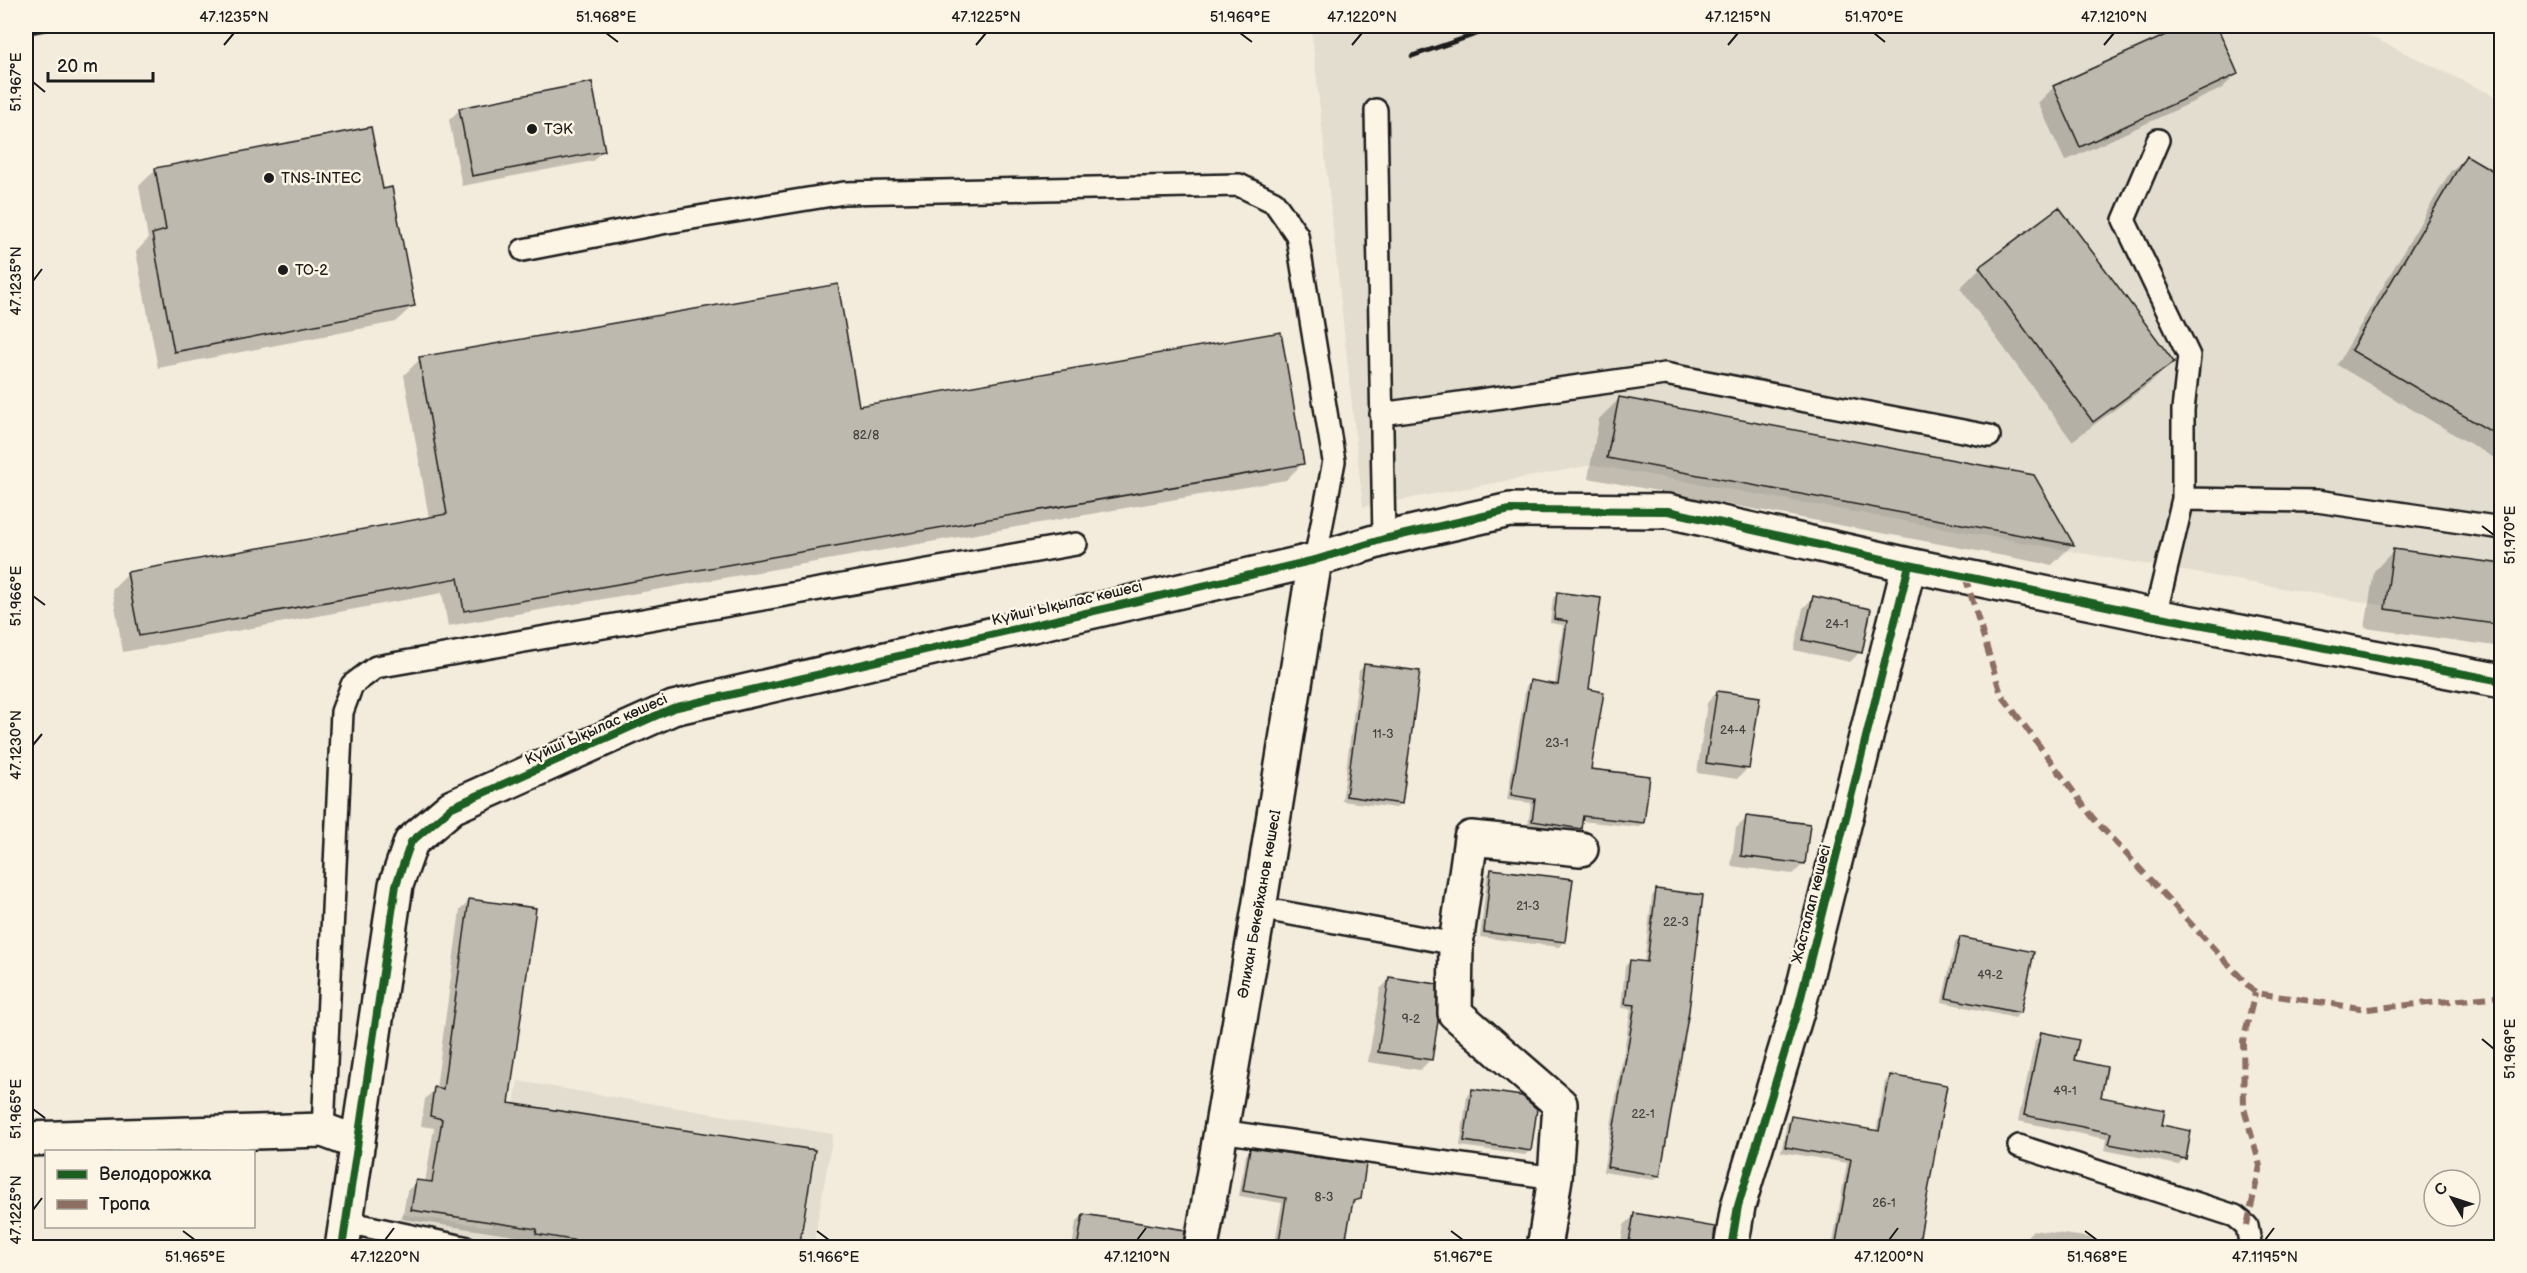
<svg xmlns="http://www.w3.org/2000/svg" width="2527" height="1273" font-family="'Balsamiq Sans',sans-serif">
  <style>
    .built { fill: #e3ddcf }
    .shadow { fill: #0003 }
    .building { fill: #beb9ae; stroke: #1c1c1c; stroke-width: 1.5 }
    .lines { fill: none; stroke-linecap: round; stroke-linejoin: round }
    .lane-casing { stroke: #1c1c1c; stroke-width: 26 }
    .street-casing { stroke: #1c1c1c; stroke-width: 38 }
    .lane { stroke: #fcf5e5; stroke-width: 21 }
    .street { stroke: #fcf5e5; stroke-width: 33 }
    .rail { stroke: #1c1c1c; stroke-width: 4.5 }
    .quiet { stroke: #8d6e63; stroke-width: 6; stroke-dasharray: 12 6; stroke-linecap: butt }
    .cycleway-casing { stroke: #fcf5e5; stroke-width: 11 }
    .cycleway { stroke: #1b5e20; stroke-width: 8 }
    .ticks { fill: none; stroke: #1c1c1c; stroke-width: 2 }
    .poi-dot { fill: #1c1c1c; stroke: #fcf5e5; stroke-width: 2 }
    .labels { text-anchor: middle; stroke-width: 5; stroke-linejoin: round; paint-order: stroke }
    .number-label { font-size: 12px; fill: #444340 }
    .poi-label { font-size: 15px; fill: #1c1c1c; stroke: #fcf5e5; text-anchor: start }
    .street-label { font-size: 15px; fill: #1c1c1c; stroke: #fcf5e5 }
    .neatline { fill: none; stroke: #1c1c1c; stroke-width: 2 }
    .ticks-label { font-size: 15px; text-anchor: middle; fill: #1c1c1c }
  </style>
  <rect width="100%" height="100%" fill="#f3ecdd"/>
  <filter id="ink" filterUnits="userSpaceOnUse"><feTurbulence type="fractalNoise" baseFrequency=".0167" numOctaves="2"/><feDisplacementMap in="SourceGraphic" scale="12" xChannelSelector="R" yChannelSelector="G"/><feConvolveMatrix kernelMatrix="1 2 1 2 8 2 1 2 1" color-interpolation-filters="sRGB"/></filter>
  <g filter="url(#ink)">
    <path class="built" d="M1311 26H2349L2501 99V626L2092 555 1593 465 1363 507Z
      M518 1081 833 1134 813 1247 394 1248 401 1214 492 1227Z"/>
    <path class="shadow" d="M2189 26H2215L2237 74 2221 89 2065 161 2038 103 2054 87Z
      M459 110 603 150 593 161 462 186 449 120Z
      M2466 157 2502 178 2501 462 2337 365 2450 172Z
      M156 169 381 191 413 305 396 322 158 368 136 252 148 239 139 186Z
      M2059 209 2172 362 2152 382 2072 441 1960 288 1980 268Z
      M420 359 858 407 1302 464 1286 480 448 626 442 593 123 652 112 589 128 573 429 518 404 375Z
      M1619 399 2033 476 2072 545 2052 565 1588 478 1599 419Z
      M2394 550 2502 565V647L2365 628 2374 571Z
      M1558 594 1600 600 1587 691 1589 770 1643 823 1638 827 1581 821 1580 828 1575 833 1528 826 1531 803 1507 800 1526 686 1530 682 1555 685 1563 625 1550 623 1553 598Z
      M1813 598 1860 652 1850 662 1794 650 1803 608Z
      M1364 666 1400 803 1396 808 1342 801 1359 671Z
      M1717 692 1747 769 1737 779 1697 773 1707 703Z
      M1747 818 1808 826 1803 864 1793 874 1731 866 1736 828Z
      M2502 842V871L2500 843Z
      M1492 870 1563 942 1559 947 1480 937 1487 875Z
      M1657 891 1659 1176 1654 1180 1603 1172 1631 1009 1621 1008 1625 966 1630 961 1644 963 1652 896Z
      M470 901 508 1104 798 1248H553L527 1243 528 1238 402 1219 407 1191 416 1182 425 1183 434 1128 421 1126 425 1099 436 1088 460 910Z
      M1960 938 2019 1013 2015 1018 1942 1002 1955 943Z
      M26 960H31L33 988 26 996Z
      M1390 979 1430 1060 1420 1070 1368 1062 1380 989Z
      M2041 1034 2073 1062 2099 1099 2160 1126 2184 1158 2178 1165 2104 1150 2106 1139 2018 1121 2035 1041Z
      M1890 1077 1916 1248H1832L1847 1163 1781 1152 1787 1122 1792 1118 1876 1132 1885 1082Z
      M1472 1091 1530 1150 1525 1155 1460 1146 1467 1096Z
      M1251 1150 1360 1198 1350 1204 1343 1248H1274L1282 1203 1239 1196 1246 1155Z
      M1083 1215 1144 1248H1072L1076 1222Z
      M1635 1215 1691 1248H1620L1624 1225Z
      M2033 1230 2093 1238 2092 1248H2027L2028 1235Z
      M1595 1244 1615 1248H1592Z"/>
    <path class="building" d="M2186 26H2217L2238 74 2080 147 2053 86Z
      M592 82 605 151 472 176 459 108Z
      M371 127 383 189 392 187 415 306 174 352 152 234 166 230 155 168Z
      M2466 155 2502 176V438L2351 350Z
      M2059 207 2174 362 2093 422 1979 267Z
      M838 284 859 406 1281 332 1304 464 464 611 458 578 139 636 127 572 447 514 419 357Z
      M1619 397 2034 475 2074 545 1607 458Z
      M2393 549 2502 564V625L2385 609Z
      M1557 592 1601 598 1589 689 1604 692 1591 769 1650 776 1644 823 1583 816 1581 829 1532 821 1535 799 1511 795 1530 680 1558 685 1567 621 1554 619Z
      M1813 596 1871 609 1862 653 1803 640Z
      M1364 664 1420 671 1402 804 1346 796Z
      M1717 691 1760 697 1749 769 1706 763Z
      M1746 816 1810 824 1805 864 1741 856Z
      M1491 869 1573 879 1565 942 1484 932Z
      M1656 889 1703 895 1689 1011 1660 1176 1607 1167 1635 1005 1625 1004 1630 960 1647 962Z
      M469 899 536 908 509 1103 815 1150 799 1248H620L536 1234 537 1229 411 1210 416 1180 432 1182 442 1119 430 1116 434 1087 443 1089Z
      M1960 937 2034 952 2021 1013 1946 998Z
      M1389 977 1437 984 1438 1021 1432 1060 1378 1052Z
      M2041 1032 2079 1040 2074 1060 2107 1067 2101 1097 2165 1110 2162 1125 2191 1131 2186 1159 2109 1144 2112 1133 2024 1115Z
      M1890 1075 1947 1085 1918 1248H1835L1851 1159 1785 1147 1791 1116 1879 1131Z
      M1472 1089 1522 1096 1537 1109 1531 1151 1464 1141Z
      M1250 1148 1366 1164 1361 1199 1353 1201 1344 1248H1278L1286 1198 1243 1191Z
      M1634 1213 1715 1227 1713 1248H1628Z
      M1083 1214 1185 1230 1183 1248H1077Z"/>
    <g class="lines">
      <g class="lane-casing">
        <path id="lane" d="M1376 110 1384 539
          M523 250 662 223 844 193 1239 185 1274 202 1297 235 1334 461 1315 560
          M1381 414 1665 374 1989 436
          M2183 499 2317 501 2502 528
          M2155 616 2183 499V410L2189 356 2124 220 2158 140
          M1259 908 1456 944
          M323 1130 342 712 352 685 376 667 1076 544
          M1220 1131 1555 1178
          M2019 1146 2235 1216 2247 1226 2251 1248
          M346 1222 468 1248"/>
      </g>
      <g class="street-casing">
        <path id="street" d="M26 1139 323 1130 358 1143
          M342 1248 396 885 411 842 452 807 673 708 1315 560 1384 539 1510 510 1668 511 1909 565 2155 616 2502 681
          M1201 1248 1259 908 1315 560
          M1544 1248 1555 1178 1560 1104 1455 1013 1456 944 1471 838 1581 849
          M1731 1248 1738 1206 1799 1005 1909 565"/>
      </g>
      <use href="#lane" class="lane"/>
      <use href="#street" class="street"/>
      <path class="rail" d="M26 33 63 26
        M1412 56 1500 26"/>
      <path class="quiet" d="M1965 576 2001 694 2093 818 2255 993 2367 1009 2502 996
        M2247 1226 2260 1166 2244 1108 2243 1041 2255 993"/>
      <g class="cycleway-casing">
        <path id="cycleway" d="M342 1248 396 885 411 842 452 807 673 708 1315 560 1384 539 1510 510 1668 511 1909 565 2155 616 2502 681
          M1731 1248 1738 1206 1799 1005 1909 565"/>
      </g>
      <use href="#cycleway" class="cycleway"/>
    </g>
  </g>
  <path class="ticks" d="M606 33 618 42M1240 33 1252 42M1874 33 1885 42M224 45 234 33M976 45 986 33M1352 45 1362 33M1728 45 1738 33M2104 45 2114 33M33 82 45 92M33 281 42 269M2482 526 2494 535M33 596 45 605M33 745 42 734M2482 1039 2494 1049M33 1109 45 1118M33 1210 42 1198M183 1231 195 1240M817 1231 829 1240M1451 1231 1463 1240M2085 1231 2097 1240M385 1240 394 1228M1137 1240 1146 1228M1889 1240 1898 1228M2265 1240 2274 1228"/>
  <g class="poi-dot">
    <circle cx="532" cy="129" r="6"/>
    <circle cx="269" cy="178" r="6"/>
    <circle cx="283" cy="270" r="6"/>
  </g>
  <g class="labels">
    <g class="number-label">
      <text x="866" y="439">82/8</text>
      <text x="1837" y="628">24-1</text>
      <text x="1733" y="734">24-4</text>
      <text x="1383" y="738">11-3</text>
      <text x="1557" y="747">23-1</text>
      <text x="1528" y="910">21-3</text>
      <text x="1676" y="926">22-3</text>
      <text x="1990" y="979">49-2</text>
      <text x="1411" y="1023">9-2</text>
      <text x="2065" y="1095">49-1</text>
      <text x="1643" y="1118">22-1</text>
      <text x="1324" y="1201">8-3</text>
      <text x="1884" y="1207">26-1</text>
    </g>
    <g class="poi-label">
      <text x="544" y="134">ТЭК</text>
      <text x="281" y="183">TNS-INTEC</text>
      <text x="295" y="275">ТО-2</text>
    </g>
    <g class="street-label">
      <text transform="translate(1067 603) rotate(-13)" y="5">Күйші Ықылас көшесі</text>
      <text transform="translate(596 729) rotate(-24)" y="5">Күйші Ықылас көшесі</text>
      <text transform="translate(1259 904) rotate(-80)" y="5">Әлихан Бөкейханов көшесI</text>
      <text transform="translate(1811 904) rotate(-76)" y="5">Жасталап көшесі</text>
    </g>
  </g>
  <rect width="2527" height="1273" fill="none" stroke="#fcf5e5" stroke-width="66"/>
  <rect x="45" y="1150" width="210" height="78" fill="#fcf5e5" stroke="#a29e95" stroke-width="1.5"/>
  <rect x="57" y="1170" width="30" height="9" fill="#1b5e20" stroke="#a29e95" stroke-width="1.5"/>
  <text x="99" y="1180" font-size="18" fill="#1c1c1c">Велодорожка</text>
  <rect x="57" y="1200" width="30" height="9" fill="#8d6e63" stroke="#a29e95" stroke-width="1.5"/>
  <text x="99" y="1210" font-size="18" fill="#1c1c1c">Тропа</text>
  <g transform="translate(2452 1198) rotate(309)"><circle r="28" fill="#fcf5e5" stroke="#a29e95" stroke-width="1.5"/>
  <path d="M0-4.5L10 22L0 15L-10 22Z" fill="#1c1c1c"/>
  <text y="-9" font-size="16" font-weight="bold" text-anchor="middle" fill="#1c1c1c">С</text>
  </g>
  <path d="M48 72v9h105v-9" fill="none" stroke="#1c1c1c" stroke-width="3"/>
  <text x="57" y="72" font-size="18" fill="#1c1c1c" stroke="#fcf5e5" stroke-width="4.5" paint-order="stroke">20 m</text>
  <rect x="33" y="33" width="2461" height="1207" class="neatline"/>
  <g class="ticks-label">
    <text x="234" y="22">47.1235°N</text>
    <text x="606" y="22">51.968°E</text>
    <text x="986" y="22">47.1225°N</text>
    <text x="1240" y="22">51.969°E</text>
    <text x="1362" y="22">47.1220°N</text>
    <text x="1738" y="22">47.1215°N</text>
    <text x="1874" y="22">51.970°E</text>
    <text x="2114" y="22">47.1210°N</text>
    <text transform="translate(16 82) rotate(-90)" y="5">51.967°E</text>
    <text transform="translate(16 281) rotate(-90)" y="5">47.1235°N</text>
    <text transform="translate(2510 535) rotate(-90)" y="5">51.970°E</text>
    <text transform="translate(16 596) rotate(-90)" y="5">51.966°E</text>
    <text transform="translate(16 745) rotate(-90)" y="5">47.1230°N</text>
    <text transform="translate(2510 1049) rotate(-90)" y="5">51.969°E</text>
    <text transform="translate(16 1109) rotate(-90)" y="5">51.965°E</text>
    <text transform="translate(16 1210) rotate(-90)" y="5">47.1225°N</text>
    <text x="195" y="1262">51.965°E</text>
    <text x="385" y="1262">47.1220°N</text>
    <text x="829" y="1262">51.966°E</text>
    <text x="1137" y="1262">47.1210°N</text>
    <text x="1463" y="1262">51.967°E</text>
    <text x="1889" y="1262">47.1200°N</text>
    <text x="2097" y="1262">51.968°E</text>
    <text x="2265" y="1262">47.1195°N</text>
  </g>
</svg>
